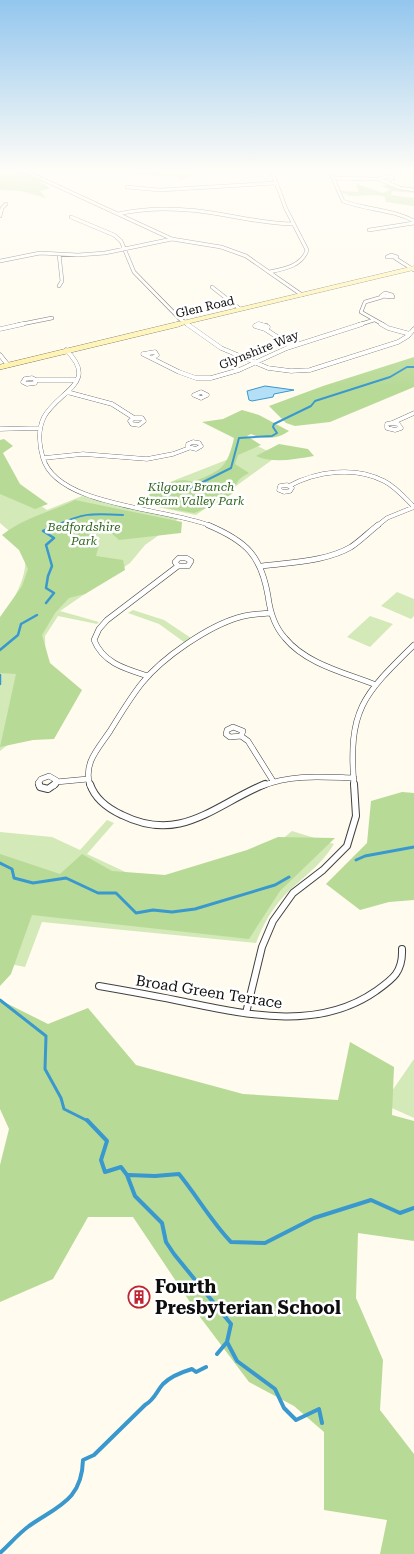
<svg xmlns="http://www.w3.org/2000/svg" width="414" height="1554" font-family="'Roboto Serif',serif">
  <style>
    .green { fill: #d3e9b8 }
    .forest { fill: #b8da97 }
    .water { fill: #b3e0f6; stroke: #3998ce }
    .lines { fill: none; stroke-linecap: round; stroke-linejoin: round }
    .stream-far3 { stroke: #3998ce; stroke-width: 2 }
    .stream-far2 { stroke: #3998ce; stroke-width: 2.5 }
    .stream-far1 { stroke: #3998ce; stroke-width: 3 }
    .stream { stroke: #3998ce; stroke-width: 4 }
    .street-far3-casing { stroke: #414141; stroke-width: 4 }
    .street-far2-casing { stroke: #414141; stroke-width: 4.5 }
    .street-far1-casing { stroke: #414141; stroke-width: 6 }
    .street-casing { stroke: #414141; stroke-width: 8 }
    .secondary-far1-casing { stroke: #303030; stroke-width: 4.5 }
    .secondary-casing { stroke: #303030; stroke-width: 5.5 }
    .street-far3 { stroke: #fff; stroke-width: 3 }
    .street-far2 { stroke: #fff; stroke-width: 4 }
    .street-far1 { stroke: #fff; stroke-width: 5 }
    .street { stroke: #fff; stroke-width: 6 }
    .secondary-far1 { stroke: #fff2a9; stroke-width: 4 }
    .secondary { stroke: #fff2a9; stroke-width: 5 }
    .labels { text-anchor: middle; stroke-width: 5; stroke-linejoin: round; paint-order: stroke }
    .far-street-label { font-size: 12px; fill: #0e0e0e; stroke: #fff }
    .far-park-label { font-size: 12px; font-style: italic; fill: #2f661d; stroke: #fff }
    .street-label { font-size: 15px; fill: #0e0e0e; stroke: #fff }
    .near-poi-label { font-size: 18px; font-weight: bold; fill: #0e0e0e; stroke: #fff; text-anchor: start }
  </style>
  <rect width="100%" height="100%" fill="#fffbee"/>
  <path class="green" d="M240 438 270 452 276 457 196 515 138 503 165 484 234 457Z
    M0 453 19 490 47 510 82 496 178 519 169 528 145 545 130 563 60 611 99 622 97 624 58 616 45 636 46 669 76 690 0 751V620C13 601 32 572 23 548 19 538 8 530 0 523Z
    M397 592 414 599V616L411 619 381 606Z
    M133 610 164 620 191 638 184 642 159 624 128 613Z
    M370 616 393 624 370 647 347 637Z
    M107 820 114 823 87 854 166 891 273 847 292 831 334 844C321 866 301 878 284 896 271 910 263 925 256 943L42 922 25 967 0 962V832L52 837 80 850Z
    M414 1059V1118L383 1104Z"/>
  <path class="forest" d="M0 169C23 169 31 175 50 188L40 191 46 198 21 191 0 190Z
    M114 169 179 170 194 175 181 180 176 177 133 174Z
    M357 184 383 193 390 190 382 186 389 185 414 191V193L393 191 390 195 414 198V206L386 202 385 197C370 192 350 201 341 191L359 192 356 186Z
    M414 357V387L330 422 295 426 286 423 269 406 323 386Z
    M242 410 259 415 289 431C278 439 263 440 251 434L247 436 261 445 238 455 235 464 249 473C240 478 235 481 235 492L214 505 194 513 138 503C155 491 172 475 193 482 221 470 227 469 234 438L202 422 223 419Z
    M4 439 13 446 3 453 20 484 48 504 35 509 0 494V440Z
    M279 444 308 449 314 456C295 459 273 464 256 456Z
    M75 500 182 522 181 533 119 540 107 529 94 532 99 545 96 556 123 560 125 570 85 594 69 598 55 613 42 635 50 663 82 690 54 739 33 740 0 747 16 674 0 673V617L22 586 28 569 19 550 2 535C23 518 51 512 75 500Z
    M402 792 414 793V900L389 902 360 910 326 884 367 843 371 801Z
    M278 837 335 838 280 891 249 939 32 915 11 974 0 986V854L60 874 82 854 112 871 165 875 247 850Z
    M0 1000 48 1024 88 1008 136 1065 243 1094 338 1100 350 1042 394 1067 392 1115 414 1121V1241L358 1233 356 1298 383 1360 380 1410 414 1454V1554H380L387 1520 324 1510V1432L294 1406 249 1382 200 1317 133 1217H88L53 1279 0 1302V1165L9 1129 0 1109Z"/>
  <path class="water" d="M265 386 294 390 274 394 273 397 252 401 249 400 247 391Z"/>
  <g class="lines">
    <path class="stream-far3" d="M151 505 155 500 165 498 167 491 191 488 231 468 239 438 272 436 277 433 273 427 274 424 311 406 315 401 390 377 407 367H414
      M54 526C84 513 90 513 123 515"/>
    <path class="stream-far2" d="M46 603 54 593 46 588 48 576 52 566 46 545 54 538 43 531 57 525
      M0 650 18 635 21 624 37 615
      M0 675V684"/>
    <path class="stream-far1" d="M356 860 365 856 414 847
      M0 863 12 869 14 878 33 883 66 878 98 893H116L136 913 153 910 172 912 195 909 275 885 289 877
      M0 1000 46 1036 45 1069 61 1098 64 1109 88 1121"/>
    <path class="stream" d="M87 1120 107 1141 101 1160 105 1172 121 1167 127 1175 135 1196 162 1223 166 1242 174 1254 231 1324 227 1342 237 1361 275 1389 284 1408 296 1420 319 1409 322 1423
      M128 1175 155 1176 179 1174C197 1196 211 1221 231 1242L265 1243 314 1218 371 1200 400 1213 414 1208
      M217 1354 227 1342
      M0 1553C10 1544 18 1534 29 1526 58 1506 82 1500 83 1460L94 1455 145 1405C155 1399 156 1392 163 1384 171 1376 182 1372 192 1369L196 1372 206 1367"/>
    <g class="street-far3-casing">
      <path id="street-far3" d="M16 169 27 172 172 239 221 247 246 256 302 295
        M329 169 343 201C366 210 392 209 414 221
        M333 178 378 179 400 188 414 190
        M380 179 387 176 393 178 386 181
        M127 187 160 190 276 183
        M118 214C154 206 189 208 225 215 248 219 270 224 294 224
        M0 216 2 208 6 204
        M71 217 114 235 121 241 134 272 180 319 189 325
        M369 230 414 223
        M59 254 62 281 59 286
        M391 255 397 257H387Z
        M395 258 414 270
        M0 261 40 253 78 255 105 253 172 239
        M269 272C284 269 302 266 307 250L286 209 271 169
        M212 287 240 309
        M385 293 392 295 393 297 381 296Z
        M382 297 365 302 361 312 384 325
        M17 325 52 318
        M256 325H266
        M358 325 374 320"/>
    </g>
    <g class="street-far2-casing">
      <path id="street-far2" d="M187 324 221 348 268 368 291 371 310 370 398 342 408 336 414 329
        M258 324 255 326 265 329
        M259 324 268 327 265 329
        M381 324 388 328 410 334
        M0 329 23 324
        M265 329 291 346
        M66 350C100 383 58 391 44 417 38 429 39 445 43 458 57 507 168 508 211 526
        M0 355 8 365
        M154 357 157 355 155 352 143 354 179 372 196 378H211L239 370 287 348 362 324
        M32 378 36 380 35 383 27 384 23 382 25 379Z
        M36 380H77
        M67 392 112 404 134 418
        M201 392 207 395 201 398 194 395Z
        M134 418H142L144 421 139 425 132 424 130 421Z
        M392 423 398 424 401 428 395 430 387 428V424Z
        M392 423 414 413
        M0 429 39 428
        M193 442 199 443 201 446 196 449 188 447V444Z
        M44 458 83 454 147 459 173 454 189 448
        M287 485 292 488 290 491 284 492 279 490 280 486Z
        M289 486C317 471 355 466 384 481 396 487 405 498 414 507L387 518 377 526"/>
    </g>
    <g class="street-far1-casing">
      <path id="street-far1" d="M208 525C246 541 261 555 268 596 270 612 274 626 285 638 306 664 346 673 376 685
        M179 558H186L191 561 188 566H178L175 562Z
        M262 566C290 562 325 562 351 547 360 541 369 532 378 525
        M148 676C126 669 103 663 94 640L99 629 107 620 178 566
        M233 727 243 731 241 736 230 737 226 734 227 730Z
        M241 736 248 741 273 781
        M56 782 88 779
        M39 786 38 783 41 779 49 776 56 780 54 786
        M90 786C83 763 98 749 110 731 120 715 130 698 142 683 162 658 208 626 240 617 249 614 260 614 270 613
        M262 786C292 774 322 777 354 778
        M354 786C348 710 362 696 414 645"/>
    </g>
    <g class="street-casing">
      <path id="street" d="M39 784 40 787 48 789 55 784
        M90 784C95 799 109 809 122 815 181 844 214 805 265 784
        M99 986C128 991 156 996 185 1002 248 1015 319 1031 376 991 393 979 403 972 402 949
        M246 1013 262 947 273 921 293 893 323 870 347 846 356 816 354 784"/>
    </g>
    <g class="secondary-far1-casing">
      <path id="secondary-far1" d="M174 325 414 268"/>
    </g>
    <g class="secondary-casing">
      <path id="secondary" d="M0 367 179 324"/>
    </g>
    <use href="#street-far3" class="street-far3"/>
    <use href="#street-far2" class="street-far2"/>
    <use href="#street-far1" class="street-far1"/>
    <use href="#street" class="street"/>
    <use href="#secondary-far1" class="secondary-far1"/>
    <use href="#secondary" class="secondary"/>
  </g>
  <linearGradient id="sky" x2="0" y2="1"><stop stop-color="#93c6ee"/><stop offset="0.44" stop-color="#fffdf7"/><stop offset="1" stop-color="#fffdf7" stop-opacity="0"/></linearGradient>
  <rect width="414" height="387" fill="url(#sky)"/>
  <defs>
    <g id="building-ring" transform="scale(1.125)"><circle r="9.5" fill="#fff" stroke="#be2532" stroke-width="1.5"/><path d="M-4-6H4V6H1V3H-1V6H-4ZM-2.5-4.3h1.7v1.8h-1.7ZM.8-4.3h1.7v1.8H.8ZM-2.5-1h1.7V.8h-1.7ZM.8-1h1.7V.8H.8Z" fill="#be2532"/></g>
  </defs>
  <g fill-rule="evenodd">
    <use href="#building-ring" x="139" y="1297"/>
  </g>
  <g class="labels">
    <g class="far-street-label">
      <text transform="translate(205 307) rotate(-13)" y="4">Glen Road</text>
      <text transform="translate(259 350) rotate(-22)" y="4">Glynshire Way</text>
    </g>
    <g class="far-park-label">
      <text x="191" y="491">Kilgour Branch<tspan x="191" dy="14">Stream Valley Park</tspan></text>
      <text x="84" y="531">Bedfordshire<tspan x="84" dy="14">Park</tspan></text>
    </g>
    <g class="street-label">
      <text transform="translate(209 992) rotate(9)" y="5">Broad Green Terrace</text>
    </g>
    <g class="near-poi-label">
      <text x="155" y="1293">Fourth<tspan x="155" dy="21">Presbyterian School</tspan></text>
    </g>
  </g>
</svg>
